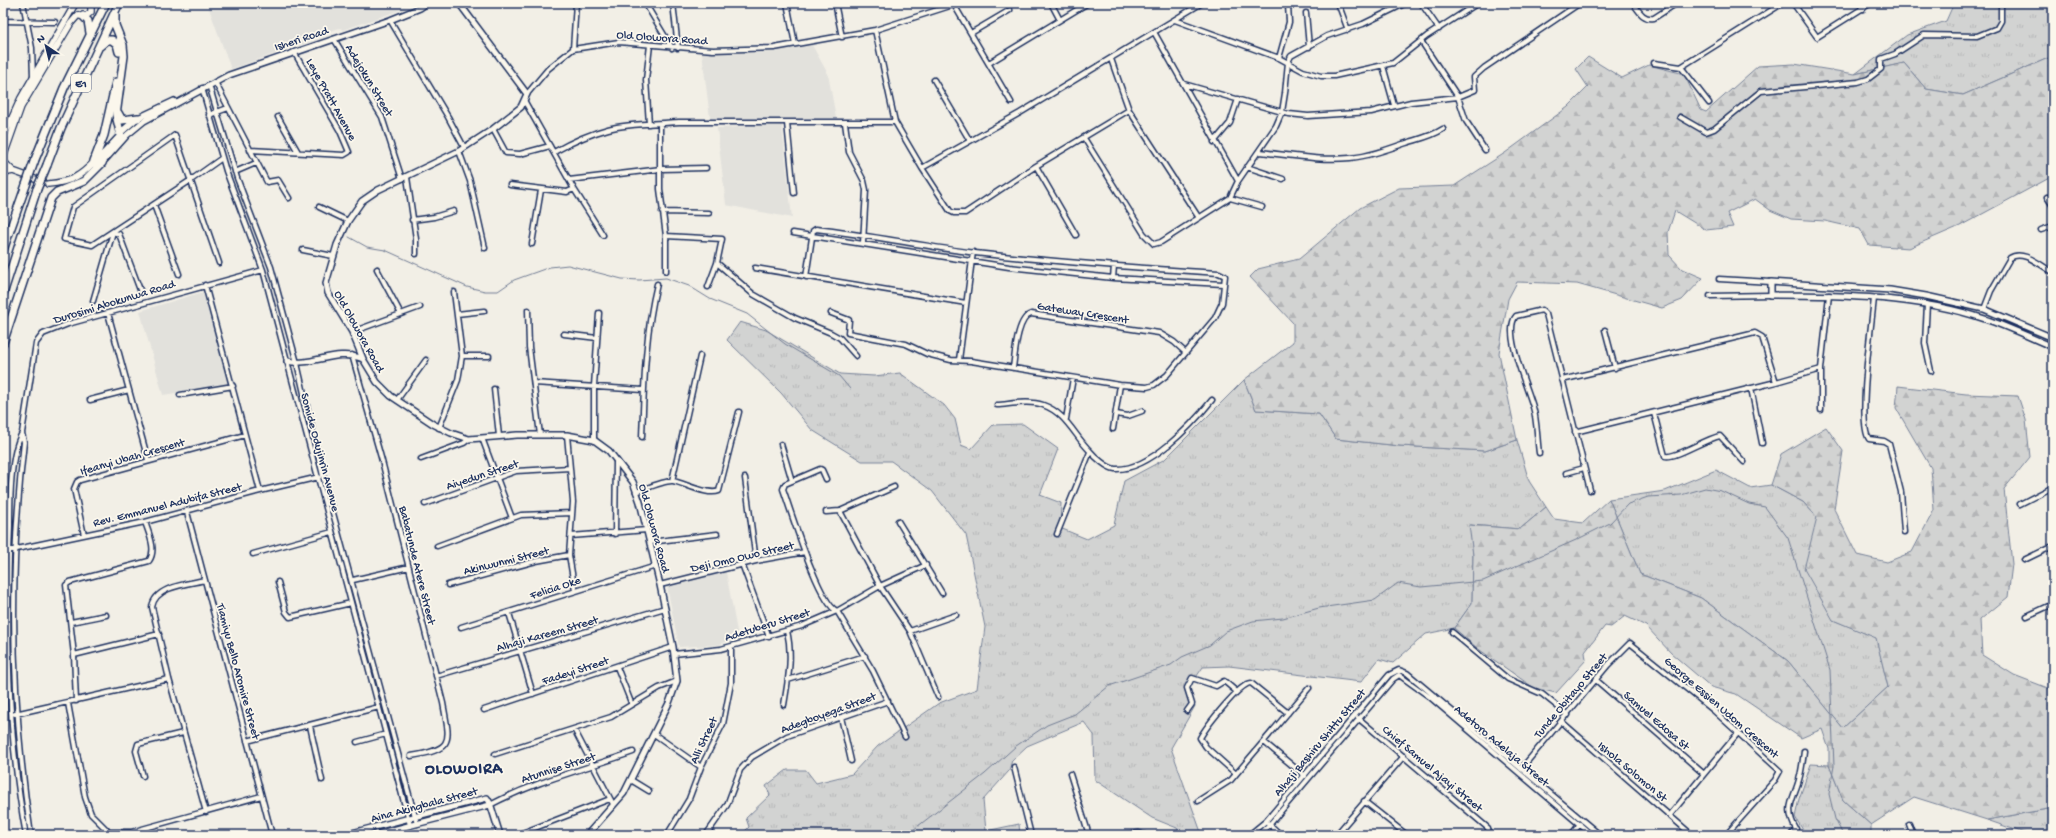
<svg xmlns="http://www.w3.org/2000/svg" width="2056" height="838" font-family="'Gochi Hand',sans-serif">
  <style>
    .built { fill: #e2e1dc }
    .grass { fill: url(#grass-tufts); stroke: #768198 }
    .forest { fill: url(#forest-firs); stroke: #768198 }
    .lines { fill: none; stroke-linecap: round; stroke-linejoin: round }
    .stream { stroke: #707b93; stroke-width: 1 }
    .minor-casing { stroke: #1b2f5e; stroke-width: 7 }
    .tertiary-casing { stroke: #1b2f5e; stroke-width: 8 }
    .secondary-casing { stroke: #1b2f5e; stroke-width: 8 }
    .motorway-casing { stroke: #1b2f5e; stroke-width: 10 }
    .minor { stroke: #fbf7ec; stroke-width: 4 }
    .tertiary { stroke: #fbf7ec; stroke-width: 5 }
    .secondary { stroke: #fbf7ec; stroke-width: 5.5 }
    .motorway { stroke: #fbf7ec; stroke-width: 7 }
    .motorway-bridge-casing { stroke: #1b2f5e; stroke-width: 10; stroke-linecap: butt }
    .motorway-bridge { stroke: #fbf7ec; stroke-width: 7 }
    .labels { text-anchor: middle; stroke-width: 3.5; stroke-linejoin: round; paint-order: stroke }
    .shield { fill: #fbf7ec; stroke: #5e6b89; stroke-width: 1 }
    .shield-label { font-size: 11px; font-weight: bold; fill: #1b2f5e }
    .street-label { font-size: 12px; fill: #1b2f5e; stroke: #fbf7ec }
    .district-label { font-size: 16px; font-weight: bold; letter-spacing: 1px; fill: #1b2f5e; stroke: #fbf7ec }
  </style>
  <defs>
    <pattern id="grass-tufts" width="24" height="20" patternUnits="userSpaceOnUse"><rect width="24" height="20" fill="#d2d3d2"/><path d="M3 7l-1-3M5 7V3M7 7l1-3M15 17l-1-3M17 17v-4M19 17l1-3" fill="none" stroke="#b4b5b7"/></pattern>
    <pattern id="forest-firs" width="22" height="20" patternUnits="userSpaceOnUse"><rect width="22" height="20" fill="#d2d3d2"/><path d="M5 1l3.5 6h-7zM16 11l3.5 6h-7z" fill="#b4b5b7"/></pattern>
  </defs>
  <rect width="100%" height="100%" fill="#f2efe6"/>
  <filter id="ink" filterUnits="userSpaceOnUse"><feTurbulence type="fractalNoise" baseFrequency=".025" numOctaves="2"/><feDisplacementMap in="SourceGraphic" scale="8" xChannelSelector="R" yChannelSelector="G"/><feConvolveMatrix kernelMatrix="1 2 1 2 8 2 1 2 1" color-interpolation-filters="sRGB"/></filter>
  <g filter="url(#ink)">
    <path class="built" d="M207 3H420L343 30 340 28 329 31 328 35 231 69Z
      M812 45 828 74 836 118H710L702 53H756Z
      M782 125 792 218 726 205 717 128Z
      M203 292 229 385 163 395 140 311Z
      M726 572 738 637 718 645 679 647 667 586Z"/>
    <path class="grass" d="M1954 3H2053V56L1963 95 1926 89 1904 63 1855 74 1907 35 1946 21Z
      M740 322 766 330 840 374 874 376 900 373 944 405 955 419 961 445 971 449 993 425 1023 424 1058 449 1040 495 1061 503 1060 528 1087 539 1114 525 1124 481 1165 459 1244 380 1256 410 1319 414 1336 439 1400 446 1485 451 1517 440 1529 481 1546 507 1520 529 1470 525 1473 555 1472 603 1454 628 1426 634 1393 663 1379 659 1361 682 1229 666 1203 667 1186 692 1195 706 1171 748 1202 835H1181L1177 828 1152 818 1095 780 1094 735 1084 722 1027 746 1012 760 1009 771 983 800 986 831 1019 824 1020 835H741L749 827 746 818 770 795 766 786 787 770H806L816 783 852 774 878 746 939 703 977 689 985 627 966 535 932 491 891 461H862L812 430 781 393 727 340Z
      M1716 470 1750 488 1771 485 1803 502 1817 517 1833 620 1876 637 1888 687 1843 728 1788 661 1701 598 1640 574 1609 499 1665 491Z
      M1811 764 1829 765 1843 800 1871 825V835H1806L1795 817 1799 799Z
      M2053 808V835H2030L1987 820Z"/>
    <path class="forest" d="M2053 56V176L1960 226 1909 248 1869 245 1860 229 1825 221 1791 219 1770 210 1755 199 1727 213 1733 227 1706 230 1675 211 1668 232 1669 255 1682 269 1703 278 1682 300 1662 308 1577 284 1517 282 1508 299 1499 353 1517 440 1485 451 1400 446 1336 439 1319 414 1256 410 1244 380 1293 342V323L1250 277 1258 269 1299 259 1360 208 1399 188 1454 186 1505 153 1568 107 1588 87 1576 69 1588 57 1622 78 1649 65 1684 74 1701 110 1706 112 1758 66 1794 64 1855 74 1904 63 1926 89 1963 95Z
      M1898 386 1966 394 2018 396 2026 420 2030 457 2004 489 2012 564 2008 597 1980 620 1982 655 2014 675 2053 690V808L1987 820 1914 797 1871 825 1843 800 1829 765V749L1822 729 1801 738 1736 694 1711 687 1671 653 1646 626 1625 616 1611 627 1605 626 1585 652 1586 660 1556 693 1534 688 1477 648 1454 628 1472 603 1473 555 1469 525 1520 529 1546 507 1554 519 1583 523 1609 499 1640 574 1701 598 1788 661 1843 728 1888 687 1876 638 1833 620 1804 569 1817 517 1803 502 1771 485 1781 454 1826 427 1843 451 1834 509 1857 555 1887 562 1912 552 1934 510 1931 468 1896 408Z"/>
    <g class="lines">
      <path class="stream" d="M349 237 367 247 385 250 467 287 485 291H498L514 280 550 267 568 265 622 279 639 280 666 278 689 286 710 299 747 314 785 344 839 376 850 389
        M909 835 913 830 985 774 1016 746 1047 725 1075 714 1109 686 1171 665 1182 657 1210 645 1226 631 1253 621 1283 618 1319 608 1375 600 1398 583 1421 587 1483 581 1576 540 1610 523 1628 504 1648 497 1681 495 1705 488 1721 491 1749 504 1765 507 1788 538 1830 670 1834 766 1829 794 1835 819 1843 835"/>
      <g class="minor-casing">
        <path id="minor" d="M23 3 32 48 33 77
          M645 3 672 48
          M673 3 678 48
          M787 3 795 44
          M835 3 842 37
          M953 3 1011 102
          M1051 3 1060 20
          M1338 3 1348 30
          M1421 3 1439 29
          M1633 3C1639 11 1643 20 1654 18L1677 3
          M1793 3 1817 37 1871 3
          M1859 3 1863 9
          M1306 13 1309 47
          M390 20 448 117 464 147
          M1175 20 1279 58 1303 71 1321 76H1334L1393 63 1427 36 1478 3
          M3 21 55 22
          M875 30 895 122 922 168 1020 113 1202 3
          M971 33 1010 10
          M334 39 382 117 402 179
          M1421 41 1458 97 1466 121 1485 150
          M573 49 576 3
          M1279 58 1289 22 1288 5
          M1111 59 1129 110 1199 218
          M989 63 1088 3
          M1654 63 1681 67 1783 3
          M1383 66 1394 105
          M1681 67 1709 103
          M934 80 970 141
          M215 82 267 182 278 180 289 198
          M1184 84 1289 114 1308 116 1371 112 1411 102 1458 97 1475 90 1474 77 1484 68 1580 3
          M209 85 237 178 271 267 297 363 323 476 417 824
          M202 88 226 171 263 270 410 825
          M527 94 548 69 573 49 619 42 713 50 774 48 875 30 953 5
          M525 102 574 189 603 235
          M209 115 228 108
          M278 117 298 152
          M1680 117 1706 132 1714 129 1761 91 1858 82 1868 79 1881 69V59L1895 54 1924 35 1977 36 1997 28 2001 21V3
          M787 123 794 193
          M845 123 849 152 864 181 866 190 863 243
          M649 124 646 80 650 45
          M660 124V189L666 236V271
          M493 129 506 153 520 154 550 146
          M1084 138 1144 234 1154 244 1161 242 1230 198 1238 181 1154 32
          M1214 142 1230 123 1238 99
          M250 150 344 155 349 152 340 131 294 52
          M459 151 470 181 485 248
          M554 152C570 143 589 134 608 129 630 123 656 124 679 122H895
          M1259 152C1289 155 1320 161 1350 158 1369 156 1386 150 1403 144 1418 139 1431 137 1443 129
          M1036 166 1076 235
          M1247 167 1283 179
          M922 168 950 211 954 213H965L1036 166 1129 110
          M235 172 256 163
          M407 177 416 239V254
          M569 180 661 169 706 168
          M1238 181 1276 126 1282 112 1285 93 1288 62 1291 56 1327 36 1363 24 1406 3
          M510 185 567 192 574 189
          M2047 197 2053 206
          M1230 198 1262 207
          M154 205 179 274
          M319 207 348 221
          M662 212 709 213
          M412 220 434 217 454 211
          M2041 230 2053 226
          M793 233 1009 267 1113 278 1223 284
          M666 236 722 239 717 263 708 287
          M532 244 541 190
          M303 250 333 256
          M219 263 175 135 73 207 64 239 92 245 191 180 222 158
          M717 263 753 294 795 318 831 333 840 338 856 356
          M755 268 966 303
          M377 269 401 314
          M806 277 813 231 816 229C869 235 922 246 975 253 1056 262 1137 268 1219 273L1225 276 1222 303 1215 318 1167 375 1154 385 1147 387 1120 385 971 361 951 360 927 354 906 344 848 333 849 320 831 313
          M1113 278 1114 266
          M1719 279 1771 282
          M205 285 260 491
          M1710 296 1771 295
          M1874 298C1872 322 1857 423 1869 439L1884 441 1889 444 1901 492 1904 532
          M93 301 113 232 119 234 140 290
          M1927 304 1925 343 1931 371
          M1984 309 1991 291 2010 258C2023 249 2041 266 2053 272
          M528 310 529 347 540 435
          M108 313 148 460
          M457 314 484 311
          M1605 330 1615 368
          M352 332 420 307
          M564 334 597 338
          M352 355 382 461 443 703C450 742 455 749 411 756
          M462 356H489
          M959 360 973 252
          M1013 368C1015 354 1017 318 1031 314L1159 333 1174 342 1185 352
          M1562 380 1755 333 1762 337 1776 382
          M534 383 643 390
          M1751 388 1762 443
          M494 389 499 436
          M180 395 233 386
          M90 400 129 390
          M397 400 426 360
          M997 405C1012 404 1029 400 1043 405 1066 413 1074 435 1090 451 1095 457 1107 468 1115 469 1149 471 1192 425 1212 400
          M1821 410V369L1829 295
          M1654 413 1665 456C1675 459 1705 439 1720 436L1744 462
          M1116 414 1128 416 1142 411
          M1066 419 1073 378
          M439 428 458 380 462 356 454 292
          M1113 429 1120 385
          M1575 432 1776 382 1821 369
          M22 433C10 454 10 501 10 526 6 628 7 734 26 835
          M567 435 573 502 569 555 575 591
          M642 437C644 386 645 333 657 284
          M482 438 512 518
          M594 440V386L599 313
          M781 444 792 481
          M1539 453C1537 439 1537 419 1533 407 1528 388 1502 332 1516 316L1542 310 1546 314 1590 490
          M421 459 464 443 469 439
          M1566 473 1584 468
          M745 478 756 561
          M826 479 822 470 820 469 785 484 783 489C791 511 819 604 837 611L873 671 905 737
          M672 481 700 356
          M636 492C645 489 665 480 673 481 684 483 708 496 719 491L739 412
          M425 504 516 471 570 468
          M2020 504 2053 487
          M840 511 880 586 910 631 938 697
          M187 512 272 835
          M826 512 840 511 894 487
          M898 521 942 593
          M615 534 616 460
          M1057 534 1090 452
          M84 535 74 489 77 482 80 480 245 435
          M571 536 647 530
          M650 542 717 534
          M437 546 521 515 572 513
          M12 550 145 522 260 491 319 477
          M253 554 332 532
          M2024 560 2053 546
          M742 564 769 637
          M205 580C188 584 155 586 152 607L169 679 206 812
          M353 580 409 567
          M278 582 286 612 290 617 351 603
          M448 585 536 561 569 555
          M660 585 756 561 805 552
          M509 613 533 694
          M2027 616 2053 604
          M71 622 106 615
          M461 627 656 566
          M910 631 956 615
          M1452 632 1508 679 1542 694 1568 715
          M674 654 721 649 802 626 837 611 880 586 926 565
          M74 655 159 634
          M617 667 632 705
          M436 676 665 608
          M788 680 865 656
          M1596 680 1704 774
          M76 701 74 655 66 585 70 582 149 561C157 550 149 534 145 522
          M68 703 85 797 91 814 109 832H131L261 796
          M784 705C788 680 793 656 787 631
          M484 710 673 647
          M1187 711 1192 704 1187 688 1192 678 1216 686 1224 681 1237 692
          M15 714 169 679
          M841 717 851 761
          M1358 718 1488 828 1489 835
          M1562 722 1692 835
          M310 726 322 780
          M574 729 613 804
          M654 734 701 767
          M247 741 379 707
          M357 742 386 734
          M1264 742 1305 776
          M495 754 611 717 659 688 677 681
          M1014 767 1031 835
          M1521 769 1608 665 1630 643 1713 710 1780 771 1775 780 1726 835
          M1070 774 1089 835
          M1236 774 1206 747 1200 738C1206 727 1240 683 1251 683L1288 713
          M143 776 136 751 138 744 183 733
          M631 780 649 791
          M1198 801 1231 780 1309 688
          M1364 801 1407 835
          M490 805C536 781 585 769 633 752
          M1670 815 1738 733
          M1268 823 1281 835
          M1909 824 1913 835
          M31 835C11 705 9 572 24 442L22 433 36 343 43 334 68 324 263 270
          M517 835 610 799
          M667 835 689 799 701 767 723 724 731 683V647
          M706 835 727 805 740 770 752 757 787 736 888 701
          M1124 835 1139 833 1145 835
          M1249 835 1266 821 1389 675 1399 670 1407 673 1600 835
          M1258 835 1270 824 1393 679 1399 675 1431 698 1592 835
          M1336 835 1404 756
          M1571 835 1580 824
          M1791 835 1796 829C1783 807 1795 798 1800 776 1802 768 1803 759 1804 751"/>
      </g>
      <g class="tertiary-casing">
        <path id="tertiary" d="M459 3 527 94 521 107 493 129 459 151 378 190 362 201 348 221 337 245 326 283 328 293 352 332 363 359 377 382 391 396 433 424 451 433 469 439 517 435H567L594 440 609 451 633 482 640 502 660 585 673 647 677 681 669 703 624 793 587 835
          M138 118 174 101
          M102 163 127 135 144 121 229 75 390 20 420 8 427 3
          M2053 338 1984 309 1926 296 1890 290 1771 282V295C1843 295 1917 296 1985 319 2009 327 2031 338 2053 347
          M287 361C313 367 335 348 363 359
          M344 835 487 798 490 803 500 835
          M373 835 490 805"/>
      </g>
      <g class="secondary-casing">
        <path id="secondary" d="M80 16H86L91 12V3
          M119 134 136 119
          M3 138 21 98 75 4
          M3 158 21 107 71 23 78 15
          M3 161 13 171 43 182
          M3 173 13 171
          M48 184C71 182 80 177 96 160"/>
      </g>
      <g class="motorway-casing">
        <path id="motorway" d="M83 16 88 21 90 33
          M100 46 107 40H112L117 44 119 52
          M118 113 122 120 138 118
          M94 161 104 135 116 82
          M34 162 64 88 106 3
          M95 164 121 136 116 115 124 56 123 45 115 25V14
          M47 165 61 128 119 3
          M3 250 26 185
          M3 294 37 189
          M3 343 51 198 57 192 84 181 102 163"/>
      </g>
      <use href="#minor" class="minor"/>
      <use href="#tertiary" class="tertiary"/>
      <use href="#secondary" class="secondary"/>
      <use href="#motorway" class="motorway"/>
      <g class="motorway-bridge-casing">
        <path id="motorway-bridge" d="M26 185 34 162
          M37 189 47 165"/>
      </g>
      <use href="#motorway-bridge" class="motorway-bridge"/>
    </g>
  </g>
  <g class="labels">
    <rect class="shield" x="71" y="74" width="20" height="18" rx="3"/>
    <g class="shield-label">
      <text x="81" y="87">E1</text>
    </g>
    <g class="street-label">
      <text transform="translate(662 37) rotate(4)" y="4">Old Olowora Road</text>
      <text transform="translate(301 38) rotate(-18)" y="4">Isheri Road</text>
      <text transform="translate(370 80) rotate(59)" y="4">Adejokun Street</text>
      <text transform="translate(332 99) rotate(61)" y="4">Leye Pratt Avenue</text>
      <text transform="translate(114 301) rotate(-17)" y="4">Durosimi Abokunwa Road</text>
      <text transform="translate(1083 312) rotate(9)" y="4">Gateway Crescent</text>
      <text transform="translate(360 331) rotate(61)" y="4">Old Olowora Road</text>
      <text transform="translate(321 452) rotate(75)" y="4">Somide Odujinrin Avenue</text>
      <text transform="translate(132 456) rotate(-16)" y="4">Ifeanyi Ubah Crescent</text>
      <text transform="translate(482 474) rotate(-18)" y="4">Aiyedun Street</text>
      <text transform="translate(167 504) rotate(-14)" y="4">Rev. Emmanuel Adubifa Street</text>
      <text transform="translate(655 528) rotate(75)" y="4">Old Olowora Road</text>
      <text transform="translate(742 556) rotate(-13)" y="4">Deji Omo Owo Street</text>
      <text transform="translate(506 560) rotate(-14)" y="4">Akinwunmi Street</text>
      <text transform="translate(418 565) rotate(76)" y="4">Babatunde Atere Street</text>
      <text transform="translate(555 587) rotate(-18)" y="4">Felicia Oke</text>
      <text transform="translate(767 624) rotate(-17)" y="4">Adetuberu Street</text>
      <text transform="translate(547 633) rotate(-16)" y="4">Alhaji Kareem Street</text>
      <text transform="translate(575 670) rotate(-18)" y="4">Fadeyi Street</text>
      <text transform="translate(239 671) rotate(75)" y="4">Tiamiyu Bello Aromire Street</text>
      <text transform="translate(1570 695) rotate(-50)" y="4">Tunde Obitayo Street</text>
      <text transform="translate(1722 707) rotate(41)" y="4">George Essien Udom Crescent</text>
      <text transform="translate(828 712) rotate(-20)" y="4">Adegboyega Street</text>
      <text transform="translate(1657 720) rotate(41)" y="4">Samuel Edosa St</text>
      <text transform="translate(703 740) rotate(-65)" y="4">Alli Street</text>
      <text transform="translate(1319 742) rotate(-50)" y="4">Alhaji Bashiru Shittu Street</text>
      <text transform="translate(1502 745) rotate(40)" y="4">Adetoro Adelaja Street</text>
      <text transform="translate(558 767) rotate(-18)" y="4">Atunnise Street</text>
      <text transform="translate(1433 768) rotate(40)" y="4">Chief Samuel Ajayi Street</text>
      <text transform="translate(1633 771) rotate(40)" y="4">Ishola Solomon St</text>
      <text transform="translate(424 804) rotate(-15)" y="4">Aina Akingbala Street</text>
    </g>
    <g class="district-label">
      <text x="464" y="773">OLOWOIRA</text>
    </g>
  </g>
  <rect width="2056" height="838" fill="none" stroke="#fbf7ec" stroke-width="16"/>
  <rect x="8" y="8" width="2040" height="822" fill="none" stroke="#1b2f5e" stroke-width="1.5" filter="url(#ink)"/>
  <g transform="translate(46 46) rotate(325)" stroke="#fbf7ec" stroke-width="3" paint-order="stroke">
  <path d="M0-3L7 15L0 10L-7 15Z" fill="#1b2f5e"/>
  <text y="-6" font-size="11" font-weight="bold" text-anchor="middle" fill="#1b2f5e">N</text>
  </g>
</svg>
